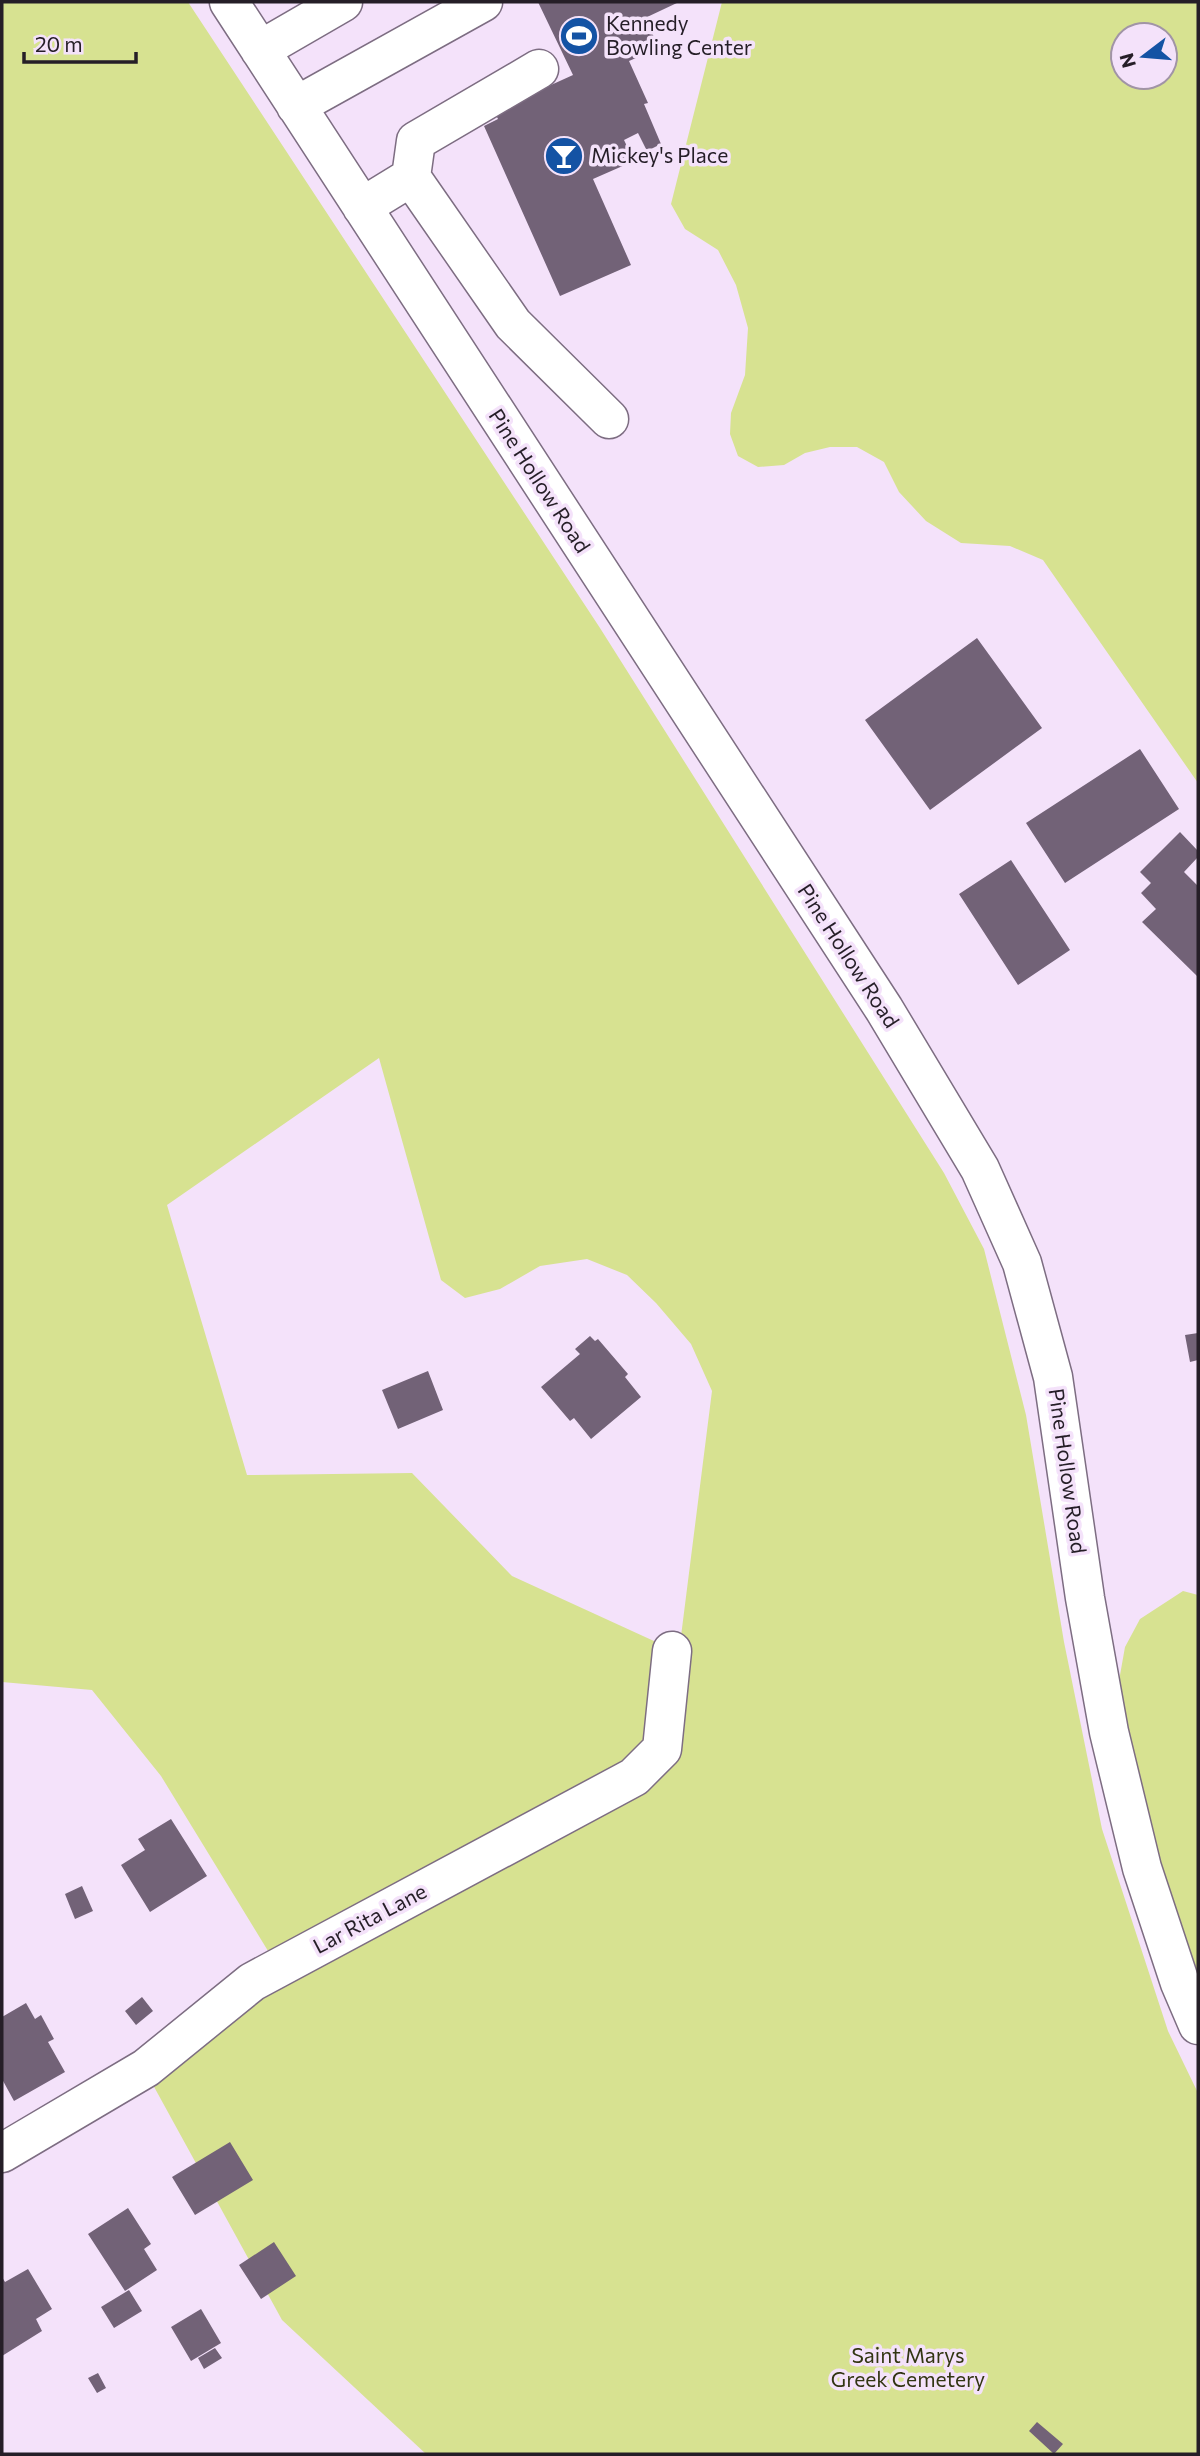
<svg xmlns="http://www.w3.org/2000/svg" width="1200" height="2456" font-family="Commissioner,sans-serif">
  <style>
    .green { fill: #d7e291; fill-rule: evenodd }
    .building { fill: #726277 }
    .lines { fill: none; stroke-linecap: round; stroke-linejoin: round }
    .minor-casing { stroke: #7d6d82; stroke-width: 41 }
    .minor { stroke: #fff; stroke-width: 38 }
    .labels { text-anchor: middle; stroke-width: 7; stroke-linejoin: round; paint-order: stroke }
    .poi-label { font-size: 21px; fill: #251e27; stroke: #f4e2fa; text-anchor: start }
    .street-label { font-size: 21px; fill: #251e27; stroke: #f4e2fa }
    .park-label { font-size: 21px; fill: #323512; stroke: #f4e2fa }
  </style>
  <rect width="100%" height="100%" fill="#f4e2fa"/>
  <path class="green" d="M2 2H188L600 628 944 1173 984 1249 1026 1415 1064 1642 1102 1829 1168 2031 1198 2093V2454H426L282 2320 147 2074 254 1986 666 1755 712 1391 691 1344 656 1303 627 1275 587 1259 540 1266 500 1289 465 1298 441 1280 379 1058 167 1205 247 1475 412 1473 512 1576 667 1647 657 1743 276 1964 161 1776 92 1690 2 1682Z
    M722 2H1198V783L1043 560 1010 546 961 543 926 521 899 492 884 462 857 447H830L805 453 784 465 758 467 738 456 730 434 731 413 745 375 748 328 736 285 718 250 685 229 671 204ZM1123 35H1165V77H1123Z
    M1183 1591 1198 1595V2008L1112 1720 1125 1647 1140 1619Z"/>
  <path class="building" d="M538 2H679L645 18 659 48 629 61 648 103 644 104 661 144 647 151 638 133 624 140 634 161 593 179 631 265 560 296 484 126 498 119 494 111 573 75Z
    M977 638 1042 728 930 810 865 720Z
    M1140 749 1179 809 1065 883 1026 823Z
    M1180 832 1198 851V857L1184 872 1198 886 1197 976 1142 922 1156 909 1141 893 1151 883 1140 872Z
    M1011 860 1070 950 1018 985 959 894Z
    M1198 1333V1360L1190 1362 1185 1335Z
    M590 1336 595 1341 598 1339 628 1374 625 1377 641 1397 591 1439 574 1418 570 1421 541 1387 580 1354 575 1349Z
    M428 1371 443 1410 398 1429 382 1390Z
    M171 1819 207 1876 150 1912 121 1865 145 1850 138 1839Z
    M82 1886 93 1911 75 1919 65 1894Z
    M142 1997 153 2011 136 2025 125 2011Z
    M26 2003 35 2019 41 2015 54 2039 48 2042 65 2072 14 2101 2 2079V2017Z
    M230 2142 253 2180 195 2215 172 2177Z
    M128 2208 151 2244 144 2249 157 2270 125 2291 88 2234Z
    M274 2242 296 2276 261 2299 239 2265Z
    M28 2269 52 2309 36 2319 42 2331 2 2356V2277L5 2282Z
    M129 2290 142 2311 114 2328 101 2307Z
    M201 2309 221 2343 191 2361 171 2327Z
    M215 2348 222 2358 204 2369 198 2358Z
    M98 2373 106 2388 97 2393 88 2378Z
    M1037 2422 1063 2444 1054 2454 1029 2431Z"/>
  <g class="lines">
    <g class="minor-casing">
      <path id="minor" d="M229 2 884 1009 980 1169 1022 1263 1053 1377 1085 1598 1109 1732 1142 1868 1180 1983 1198 2025
        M260 50 343 2
        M296 106 483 2
        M411 177 416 141 539 69
        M362 207 411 177 513 324 609 419
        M2 2153 146 2068 252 1982 634 1777 662 1749 672 1651"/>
    </g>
    <use href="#minor" class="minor"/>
  </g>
  <defs>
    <g id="stadium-disc" transform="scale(2.0125)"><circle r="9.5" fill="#1453a4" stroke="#f4e2fa"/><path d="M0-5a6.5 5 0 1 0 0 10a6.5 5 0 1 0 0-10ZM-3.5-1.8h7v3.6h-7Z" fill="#fff"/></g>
    <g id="bar-disc" transform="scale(2.0125)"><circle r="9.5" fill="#1453a4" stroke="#f4e2fa"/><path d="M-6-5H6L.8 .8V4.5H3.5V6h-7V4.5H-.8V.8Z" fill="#fff"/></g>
  </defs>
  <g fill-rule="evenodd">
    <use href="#stadium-disc" x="579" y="36"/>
    <use href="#bar-disc" x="564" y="156"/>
  </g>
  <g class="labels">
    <g class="poi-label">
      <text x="606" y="31">Kennedy<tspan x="606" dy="24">Bowling Center</tspan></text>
      <text x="591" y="163">Mickey's Place</text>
    </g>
    <g class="street-label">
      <text transform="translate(539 481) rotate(57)" y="7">Pine Hollow Road</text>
      <text transform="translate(848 956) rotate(57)" y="7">Pine Hollow Road</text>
      <text transform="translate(1067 1471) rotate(82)" y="7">Pine Hollow Road</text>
      <text transform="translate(370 1919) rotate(-28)" y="7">Lar Rita Lane</text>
    </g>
    <g class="park-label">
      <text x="908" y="2363">Saint Marys<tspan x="908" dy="24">Greek Cemetery</tspan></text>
    </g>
  </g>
  <rect width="1200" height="2456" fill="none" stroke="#251e27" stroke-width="7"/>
  <g transform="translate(1144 56) rotate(254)"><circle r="33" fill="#f4e2fa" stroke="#a194a6" stroke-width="2"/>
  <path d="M0-5L12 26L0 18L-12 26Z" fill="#1453a4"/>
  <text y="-10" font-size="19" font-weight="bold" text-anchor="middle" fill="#251e27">N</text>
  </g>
  <path d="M24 52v10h112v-10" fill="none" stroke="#251e27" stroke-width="3.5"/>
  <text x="35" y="52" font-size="21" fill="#251e27" stroke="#f4e2fa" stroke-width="5" paint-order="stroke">20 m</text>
</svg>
